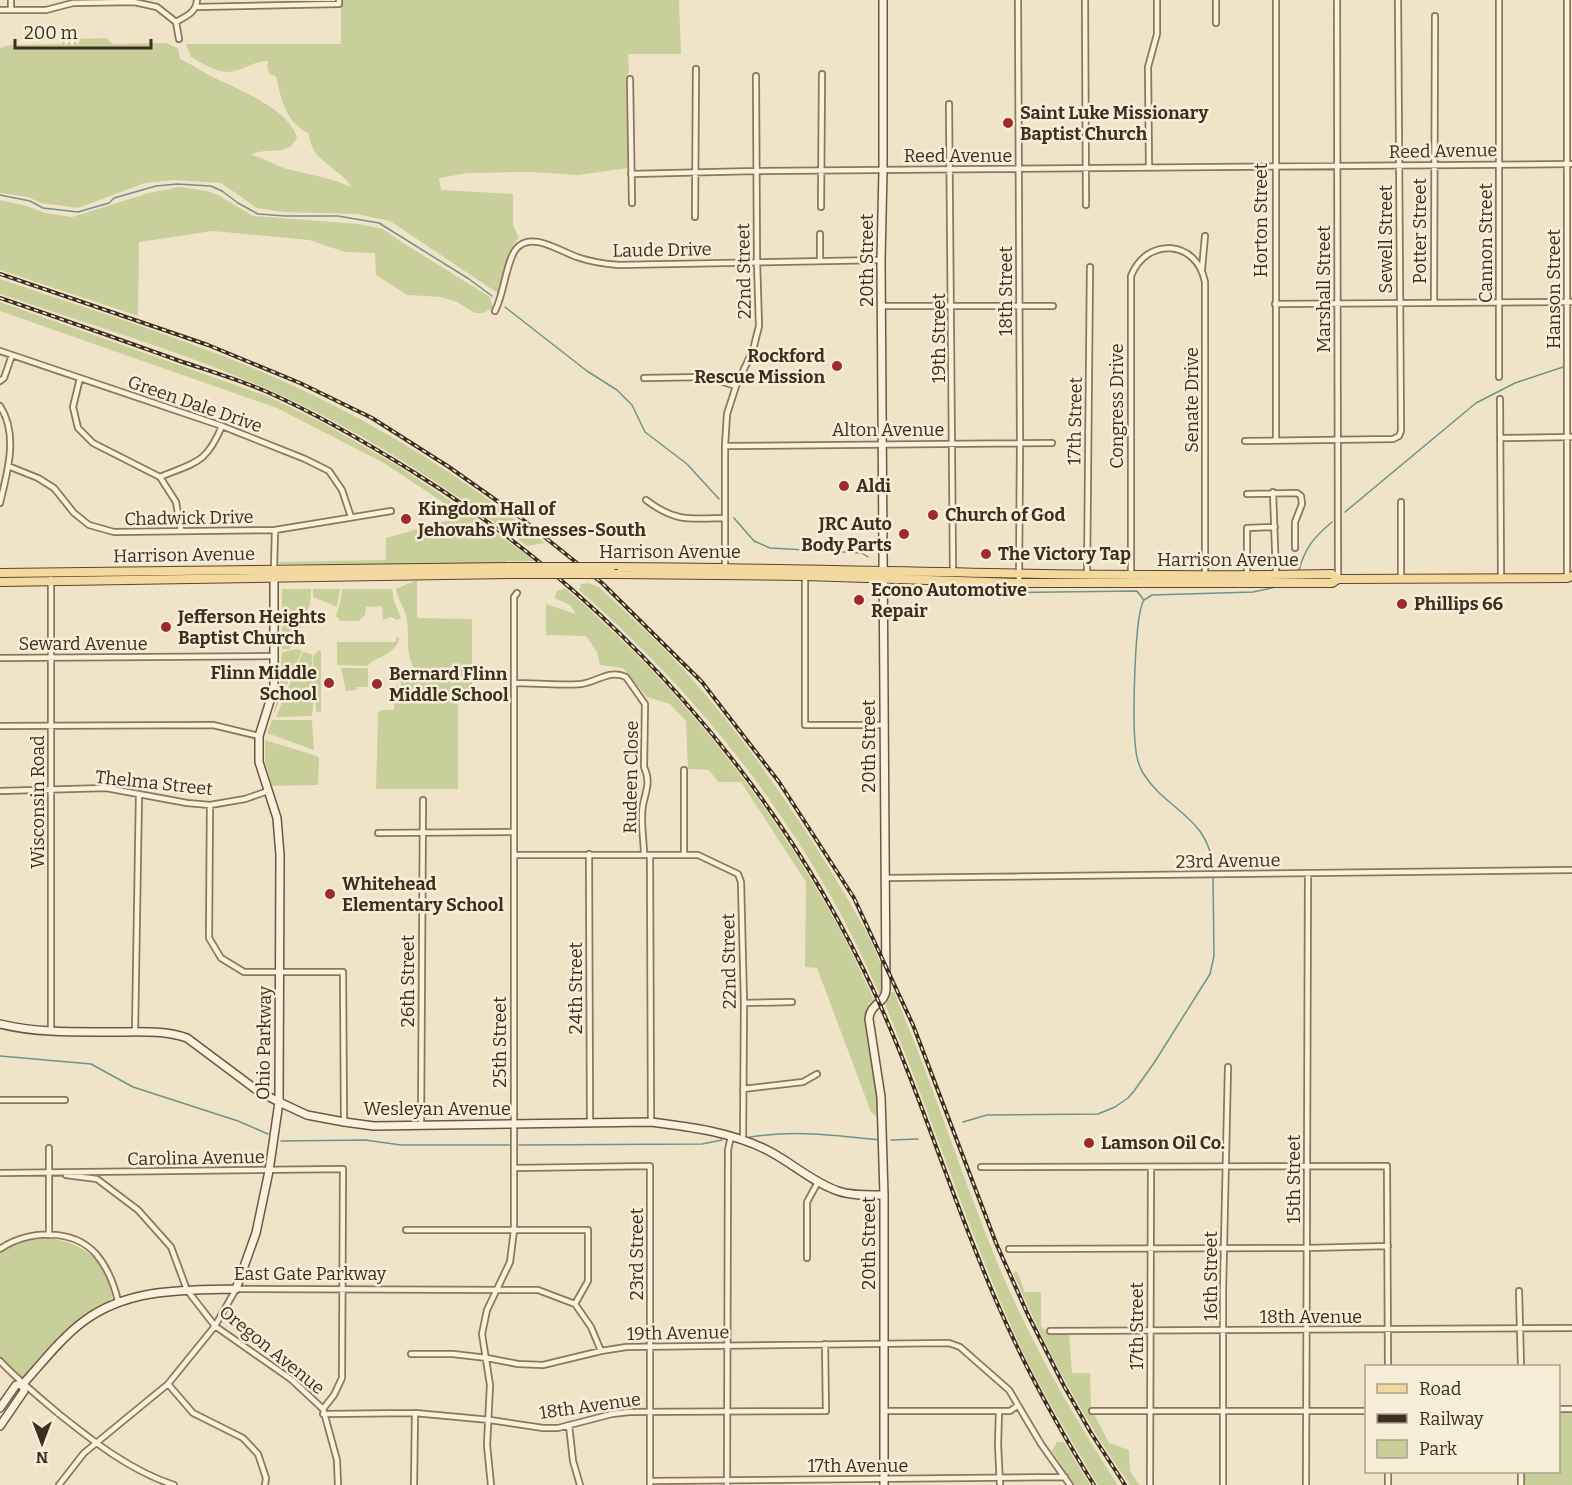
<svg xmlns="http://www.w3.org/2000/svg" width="1572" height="1485" font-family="Bitter,serif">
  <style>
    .green { fill: #c9cf9b }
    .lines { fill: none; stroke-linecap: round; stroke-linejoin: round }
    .stream { stroke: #6f938a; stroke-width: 1.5 }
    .street-casing { stroke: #8d765c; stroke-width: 8 }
    .secondary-casing { stroke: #6f573f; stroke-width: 10 }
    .primary-casing { stroke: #5b4430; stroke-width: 10 }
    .street { stroke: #faf1dc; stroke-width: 4.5 }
    .secondary { stroke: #faf1dc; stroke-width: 7 }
    .primary { stroke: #f3d9a0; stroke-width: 8 }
    .rail-casing { stroke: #3d2e20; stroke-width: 4 }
    .rail { stroke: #f7eed8; stroke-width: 1.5; stroke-dasharray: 4.5; stroke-linecap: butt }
    .primary-bridge-casing { stroke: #5b4430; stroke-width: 10; stroke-linecap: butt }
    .primary-bridge { stroke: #f3d9a0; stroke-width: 8 }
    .poi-dot { fill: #9e2a2b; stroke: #f7eed8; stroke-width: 2 }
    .labels { text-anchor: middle; stroke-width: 5; stroke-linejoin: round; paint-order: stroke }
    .poi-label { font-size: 18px; font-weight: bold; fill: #3d2e20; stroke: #f7eed8; text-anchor: start }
    .street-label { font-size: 18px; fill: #3d2e20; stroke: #f7eed8 }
  </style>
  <rect width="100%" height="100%" fill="#f0e4c8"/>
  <path class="green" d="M341 0H679L681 54H628L629 71 626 80 628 168 578 175 531 172 468 173 439 178 441 190 513 194V225L519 238C505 251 503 275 499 294L390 221 357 214 284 212 257 208 221 183 174 180 145 183 78 208 41 203 28 197 0 193V48L10 45 59 44 70 39 107 38 112 44 166 43 178 48 180 59C193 65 204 73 217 79 242 91 288 109 297 137 289 158 266 146 251 155 265 158 277 167 291 170 312 175 332 178 351 187 348 177 321 162 314 151 311 146 310 138 308 133 285 122 281 98 276 76L269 74 267 67 268 61C253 61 241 72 227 72 215 72 202 63 191 57L186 44H341Z
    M179 187 207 191 218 195 253 216 359 224 383 229 400 241 490 297 493 308 483 313H475L457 302 441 297 407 295 376 275 375 253 345 252 309 240 213 231 139 242 138 316 0 270V200L27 206 45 213 72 217 149 193Z
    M0 279C94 311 191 340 283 381 377 423 465 478 545 543L527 546C451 490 373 438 287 398 195 355 96 327 0 294Z
    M0 302 267 396 321 422 398 466 473 516 535 561H506V564H280L278 562 386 560V538L460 517 441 501 384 463 277 408 0 311Z
    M414 581H417V618L472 619V699L458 700V789H376L378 713 381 710H394L395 686H401V682H394L395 680 414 668C404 648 410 641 407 621 406 609 398 601 396 589Z
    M588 583 599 587C631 617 664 647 693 680 746 741 792 807 834 876 850 904 870 934 881 965 883 973 883 988 880 996 814 840 706 701 579 590L581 584Z
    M565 588C674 682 764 793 834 919 849 945 861 973 874 1000L869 1003 865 1018 878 1097 879 1119 871 1112 817 968 805 967 806 882 741 782H718L709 770 688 769 686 721 670 704 647 697 623 668 600 665 597 652 586 636 546 635V604L576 614 570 605 554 598 557 591Z
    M282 589H311L310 604 293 645 289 649H282Z
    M313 589H340L337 607 313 597Z
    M342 589H392L394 601 401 618 397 620 391 617 383 620 382 606 366 607 365 615 359 621H340L336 616 340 603Z
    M396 637H399C398 652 381 656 370 663L368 666 337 665V642H396Z
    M298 649 302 651 273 716 280 687 282 652Z
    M319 650 321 651V713L316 711 313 656Z
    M303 652 311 654 312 656 314 695 312 716 276 717Z
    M341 668H368V687H357L356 690 346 691Z
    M272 720H312L314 750 267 733Z
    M265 740 317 756 319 758 318 785 272 786 265 761Z
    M889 992H894C933 1083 962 1178 1000 1269 1032 1345 1073 1416 1118 1485H1098C1068 1435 1038 1386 1014 1333 966 1225 930 1111 884 1002Z
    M36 1237C72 1237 111 1257 112 1298L28 1375 22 1377 0 1357V1253L16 1243Z
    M1017 1271 1025 1292H1041V1326L1047 1333H1069L1072 1373H1090L1091 1408 1109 1443 1129 1450 1130 1471 1139 1485H1130C1083 1419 1045 1347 1013 1273Z
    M1559 1412H1572V1485H1524V1472H1558Z
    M1057 1442H1064L1090 1485H1074L1052 1451Z"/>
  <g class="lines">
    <path class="stream" d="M0 195 30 201 43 208 78 212 109 203 114 198 156 186 177 184 211 186 222 191 238 203 258 214 285 216H338L379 223 469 279 492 296
      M505 307 587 371 617 390 632 405 645 432 687 464 719 499
      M1345 512 1476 403 1515 383 1563 367
      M734 518 754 541 770 548 862 553 868 557
      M1299 570C1305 548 1314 537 1332 522
      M900 590 972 593 1137 591 1143 599
      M1144 600C1134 615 1133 720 1135 742 1136 753 1137 763 1143 773 1166 811 1211 817 1213 871
      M1144 600 1152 595 1253 592 1281 586
      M0 1056 91 1064 133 1087 238 1121 268 1134
      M963 1122 987 1115 1098 1114 1115 1107 1128 1098 1134 1091 1154 1063 1210 974 1214 956 1213 878
      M750 1137C794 1130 835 1135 879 1140
      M891 1140 918 1139
      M281 1141 365 1140 401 1145H510
      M519 1145 702 1144 722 1140"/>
    <g class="street-casing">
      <path id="street" d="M11 0V10
        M1018 0 1020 443 1019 583
        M1085 0 1086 205
        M1337 0 1338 579
        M1499 0V377
        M196 7 339 4V0
        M0 10H46L73 3 134 2 157 7 176 22 179 39
        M176 22C186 16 196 13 197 0
        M1216 23V0
        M630 79 632 203
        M949 104 953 573
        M1149 167 1148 67 1157 34V0
        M631 174 756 171 1572 164
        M821 207 822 74
        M695 217 696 69
        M820 234V261
        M1202 269 1205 236
        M1434 303 1435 16
        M1275 304 1572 302
        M882 306H1053
        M495 311C504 294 506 262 516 249 531 230 561 252 577 257 591 262 605 264 619 265L881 260
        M0 351 222 426 305 459 329 471 342 490 351 517
        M80 378 73 407 78 428 93 443 160 477 176 502 181 531
        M644 378 707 377 736 386
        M0 381 4 378 12 355
        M1500 399 1501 579
        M0 406C19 435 7 473 0 503
        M1500 438 1572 437
        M1276 440V0
        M1245 441 1393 439 1399 436 1401 431 1398 0
        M725 446 1052 443
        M8 466 38 478 54 488 74 513 89 525 114 532 275 530 391 511
        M160 477C196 462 206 464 222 426
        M1273 492 1276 575
        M1247 494 1297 493 1301 496 1302 504 1295 522V548
        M646 500C675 522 689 519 724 518
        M725 568V446L727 414 736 386 753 350 759 326 757 262 756 76
        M274 569 275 530
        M805 576V725H884
        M1087 576 1090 267
        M1247 576V528L1275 527
        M1131 577V276C1147 236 1197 240 1205 282V575
        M1567 578V0
        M1401 579V502
        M0 658 275 656
        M514 683C536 683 559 686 581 684 597 682 610 669 626 677L645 704 644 767C651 782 646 790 643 805 640 820 644 840 644 855
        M0 726 213 725 259 736
        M684 770V854
        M0 791 106 788 187 803 210 805 245 799 268 791
        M210 805 209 938 221 958 244 972H343L344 1122
        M378 833 513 832
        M589 854 590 1122
        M514 855H698L738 874 741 882 744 1003 743 1140
        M650 855 651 1122
        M885 878 1572 870
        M744 1003 792 1002
        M51 1032V579
        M135 1032 139 794
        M743 1089 803 1082 817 1074
        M0 1100H65
        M421 1125 423 800
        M981 1167 1387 1166 1388 1366
        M515 1168 650 1166V1485
        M0 1173 343 1169 342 1378 334 1395 323 1409
        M66 1175 97 1179 138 1210 171 1247 187 1290 215 1326 292 1380 323 1409 337 1460 338 1485
        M406 1230H588V1281L575 1304
        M49 1235V1148
        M0 1249C27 1231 72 1227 96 1254 108 1268 114 1284 118 1301
        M1009 1249 1307 1248 1388 1246
        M807 1258V1202L818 1182
        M1519 1291 1521 1366
        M1050 1331 1572 1328
        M411 1354H453L487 1358 518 1364 543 1365 601 1351 626 1347 949 1343 960 1347 1009 1390 1041 1444 1070 1485
        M0 1361C18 1380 39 1397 59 1414 94 1442 131 1471 174 1485
        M168 1384 193 1413 243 1438 258 1454 266 1478 265 1485
        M1558 1409H1572
        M884 1411H1010L1017 1406
        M999 1411 998 1445 1000 1485
        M1092 1411H1366
        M323 1414 415 1413 490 1420 543 1428H558L612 1414 629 1412 826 1411 825 1344
        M569 1425 573 1461 580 1485
        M650 1481 1065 1477
        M59 1485 84 1453 168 1384 215 1326 236 1289 538 1290 575 1304 591 1327 601 1351
        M414 1485 415 1413
        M491 1485 487 1445 490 1385 482 1334 487 1310 510 1262 514 1230V597L517 593
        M727 1485 728 1150 731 1136
        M1150 1485 1151 1167
        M1223 1485V1290L1228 1067
        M1306 1485 1308 873
        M1388 1485V1472
        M1521 1485V1472"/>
    </g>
    <g class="secondary-casing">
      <path id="secondary" d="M883 0V170L881 260 886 990C885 1004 870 1003 869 1019L881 1097 884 1195V1485
        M0 1024C38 1033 74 1032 112 1032 137 1032 164 1030 187 1038L258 1091 279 1102 307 1115 344 1122 374 1126 651 1122C691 1127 731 1132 767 1150 791 1162 812 1182 838 1191 852 1196 869 1195 884 1195
        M0 1408 16 1385 23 1384C42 1363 61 1338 84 1321 128 1288 184 1290 236 1289L256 1233 269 1171 279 1102 280 855 277 818 259 762V736L274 688V572
        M0 1426 24 1391 23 1384"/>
    </g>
    <g class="primary-casing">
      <path id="primary" d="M611 567C851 568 1091 579 1332 574L1338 579
        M0 573 511 567
        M618 574 805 576 1019 583H1332L1338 579 1567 578 1572 576
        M0 582 511 574"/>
    </g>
    <use href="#street" class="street"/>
    <use href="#secondary" class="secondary"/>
    <use href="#primary" class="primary"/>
    <g class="rail-casing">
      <path id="rail" d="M0 274 208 345 300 383 372 418 449 467 517 515 602 583 702 682 779 782 854 898 913 1025 996 1243 1028 1315 1064 1386 1091 1433 1125 1485
        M0 298C59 318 118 339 177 360 206 370 237 379 265 391 317 414 367 443 415 473 615 598 778 781 876 996 922 1097 953 1203 998 1305 1025 1368 1058 1427 1094 1485"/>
    </g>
    <use href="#rail" class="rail"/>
    <g class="primary-bridge-casing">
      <path id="primary-bridge" d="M511 567H611
        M511 574H618"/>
    </g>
    <use href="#primary-bridge" class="primary-bridge"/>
  </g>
  <g class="poi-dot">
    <circle cx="1008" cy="123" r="6"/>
    <circle cx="837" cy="366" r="6"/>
    <circle cx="844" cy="486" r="6"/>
    <circle cx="933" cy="515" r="6"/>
    <circle cx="406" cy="519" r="6"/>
    <circle cx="904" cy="534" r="6"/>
    <circle cx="986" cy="554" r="6"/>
    <circle cx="859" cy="600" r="6"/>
    <circle cx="1402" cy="604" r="6"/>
    <circle cx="166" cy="627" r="6"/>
    <circle cx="329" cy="683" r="6"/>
    <circle cx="377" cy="684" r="6"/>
    <circle cx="330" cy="894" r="6"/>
    <circle cx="1089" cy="1143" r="6"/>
  </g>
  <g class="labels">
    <g class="poi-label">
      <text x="1020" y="119">Saint Luke Missionary<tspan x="1020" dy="21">Baptist Church</tspan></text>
      <text x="825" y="362" text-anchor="end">Rockford<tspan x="825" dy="21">Rescue Mission</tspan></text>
      <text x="856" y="492">Aldi</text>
      <text x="418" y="515">Kingdom Hall of<tspan x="418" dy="21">Jehovahs Witnesses-South</tspan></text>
      <text x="945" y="521">Church of God</text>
      <text x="892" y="530" text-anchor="end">JRC Auto<tspan x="892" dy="21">Body Parts</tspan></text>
      <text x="998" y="560">The Victory Tap</text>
      <text x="871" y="596">Econo Automotive<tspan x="871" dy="21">Repair</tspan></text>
      <text x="1414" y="610">Phillips 66</text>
      <text x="178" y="623">Jefferson Heights<tspan x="178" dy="21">Baptist Church</tspan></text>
      <text x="317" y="679" text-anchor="end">Flinn Middle<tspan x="317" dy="21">School</tspan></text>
      <text x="389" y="680">Bernard Flinn<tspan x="389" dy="21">Middle School</tspan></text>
      <text x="342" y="890">Whitehead<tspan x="342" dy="21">Elementary School</tspan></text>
      <text x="1101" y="1149">Lamson Oil Co.</text>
    </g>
    <g class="street-label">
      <text transform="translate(1443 151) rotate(-1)" y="6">Reed Avenue</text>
      <text x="958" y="162">Reed Avenue</text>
      <text transform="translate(1261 220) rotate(-90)" y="6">Horton Street</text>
      <text transform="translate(1420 231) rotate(-90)" y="6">Potter Street</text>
      <text transform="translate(1386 239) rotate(-90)" y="6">Sewell Street</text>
      <text transform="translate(1486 243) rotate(-90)" y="6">Cannon Street</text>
      <text transform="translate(662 250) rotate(-1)" y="6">Laude Drive</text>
      <text transform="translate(867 260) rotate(-90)" y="6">20th Street</text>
      <text transform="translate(744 271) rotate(-91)" y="6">22nd Street</text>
      <text transform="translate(1324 289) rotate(-90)" y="6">Marshall Street</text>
      <text transform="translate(1554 289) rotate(-90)" y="6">Hanson Street</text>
      <text transform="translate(1006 291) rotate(-90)" y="6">18th Street</text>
      <text transform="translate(939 338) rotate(-90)" y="6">19th Street</text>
      <text transform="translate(1192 400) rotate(-90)" y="6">Senate Drive</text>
      <text transform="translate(195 404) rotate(19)" y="6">Green Dale Drive</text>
      <text transform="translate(1117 406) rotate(-90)" y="6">Congress Drive</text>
      <text transform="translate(1075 421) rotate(-89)" y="6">17th Street</text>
      <text x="888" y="436">Alton Avenue</text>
      <text transform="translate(189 518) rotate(-1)" y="6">Chadwick Drive</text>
      <text x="670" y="558">Harrison Avenue</text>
      <text transform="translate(184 555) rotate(-1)" y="6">Harrison Avenue</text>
      <text x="1228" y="566">Harrison Avenue</text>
      <text x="83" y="650">Seward Avenue</text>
      <text transform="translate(869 746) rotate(-90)" y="6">20th Street</text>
      <text transform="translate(631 777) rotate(-89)" y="6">Rudeen Close</text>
      <text transform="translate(154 783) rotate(6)" y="6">Thelma Street</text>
      <text transform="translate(38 802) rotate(-90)" y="6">Wisconsin Road</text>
      <text transform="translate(1228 861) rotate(-1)" y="6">23rd Avenue</text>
      <text transform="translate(729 961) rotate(-91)" y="6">22nd Street</text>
      <text transform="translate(408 981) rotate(-90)" y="6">26th Street</text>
      <text transform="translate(576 988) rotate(-90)" y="6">24th Street</text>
      <text transform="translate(500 1042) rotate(-90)" y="6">25th Street</text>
      <text transform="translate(264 1043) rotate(-89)" y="6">Ohio Parkway</text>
      <text x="437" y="1115">Wesleyan Avenue</text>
      <text transform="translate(196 1158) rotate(-1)" y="6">Carolina Avenue</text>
      <text transform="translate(1294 1179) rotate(-90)" y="6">15th Street</text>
      <text transform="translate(869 1243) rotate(-90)" y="6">20th Street</text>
      <text transform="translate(637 1254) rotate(-90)" y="6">23rd Street</text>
      <text x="310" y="1280">East Gate Parkway</text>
      <text transform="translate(1211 1276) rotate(-90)" y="6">16th Street</text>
      <text x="1311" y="1323">18th Avenue</text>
      <text transform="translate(1137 1326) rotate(-90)" y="6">17th Street</text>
      <text transform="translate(678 1333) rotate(-1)" y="6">19th Avenue</text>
      <text transform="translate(272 1350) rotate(39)" y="6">Oregon Avenue</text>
      <text transform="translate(590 1406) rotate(-8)" y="6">18th Avenue</text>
      <text x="858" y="1472">17th Avenue</text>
    </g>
  </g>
  <rect x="1365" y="1365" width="195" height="108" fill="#f7eed8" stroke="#ada18e" stroke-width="1.5"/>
  <rect x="1377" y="1384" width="30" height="9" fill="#f3d9a0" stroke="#ada18e" stroke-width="1.5"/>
  <text x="1419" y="1395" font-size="18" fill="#3d2e20">Road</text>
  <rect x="1377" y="1414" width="30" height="9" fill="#3d2e20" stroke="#ada18e" stroke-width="1.5"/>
  <text x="1419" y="1425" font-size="18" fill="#3d2e20">Railway</text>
  <rect x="1377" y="1440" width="30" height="18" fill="#c9cf9b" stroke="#ada18e" stroke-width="1.5"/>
  <text x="1419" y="1455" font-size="18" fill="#3d2e20">Park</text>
  <g transform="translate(42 1443) rotate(180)" stroke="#f7eed8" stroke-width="4.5" paint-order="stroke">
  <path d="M0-4.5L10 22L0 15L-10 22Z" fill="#3d2e20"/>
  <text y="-9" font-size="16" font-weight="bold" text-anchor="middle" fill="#3d2e20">N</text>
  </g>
  <path d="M15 39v9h136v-9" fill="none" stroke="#3d2e20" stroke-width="3"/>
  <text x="24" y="39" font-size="18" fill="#3d2e20" stroke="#f7eed8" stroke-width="4.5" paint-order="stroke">200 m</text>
</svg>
